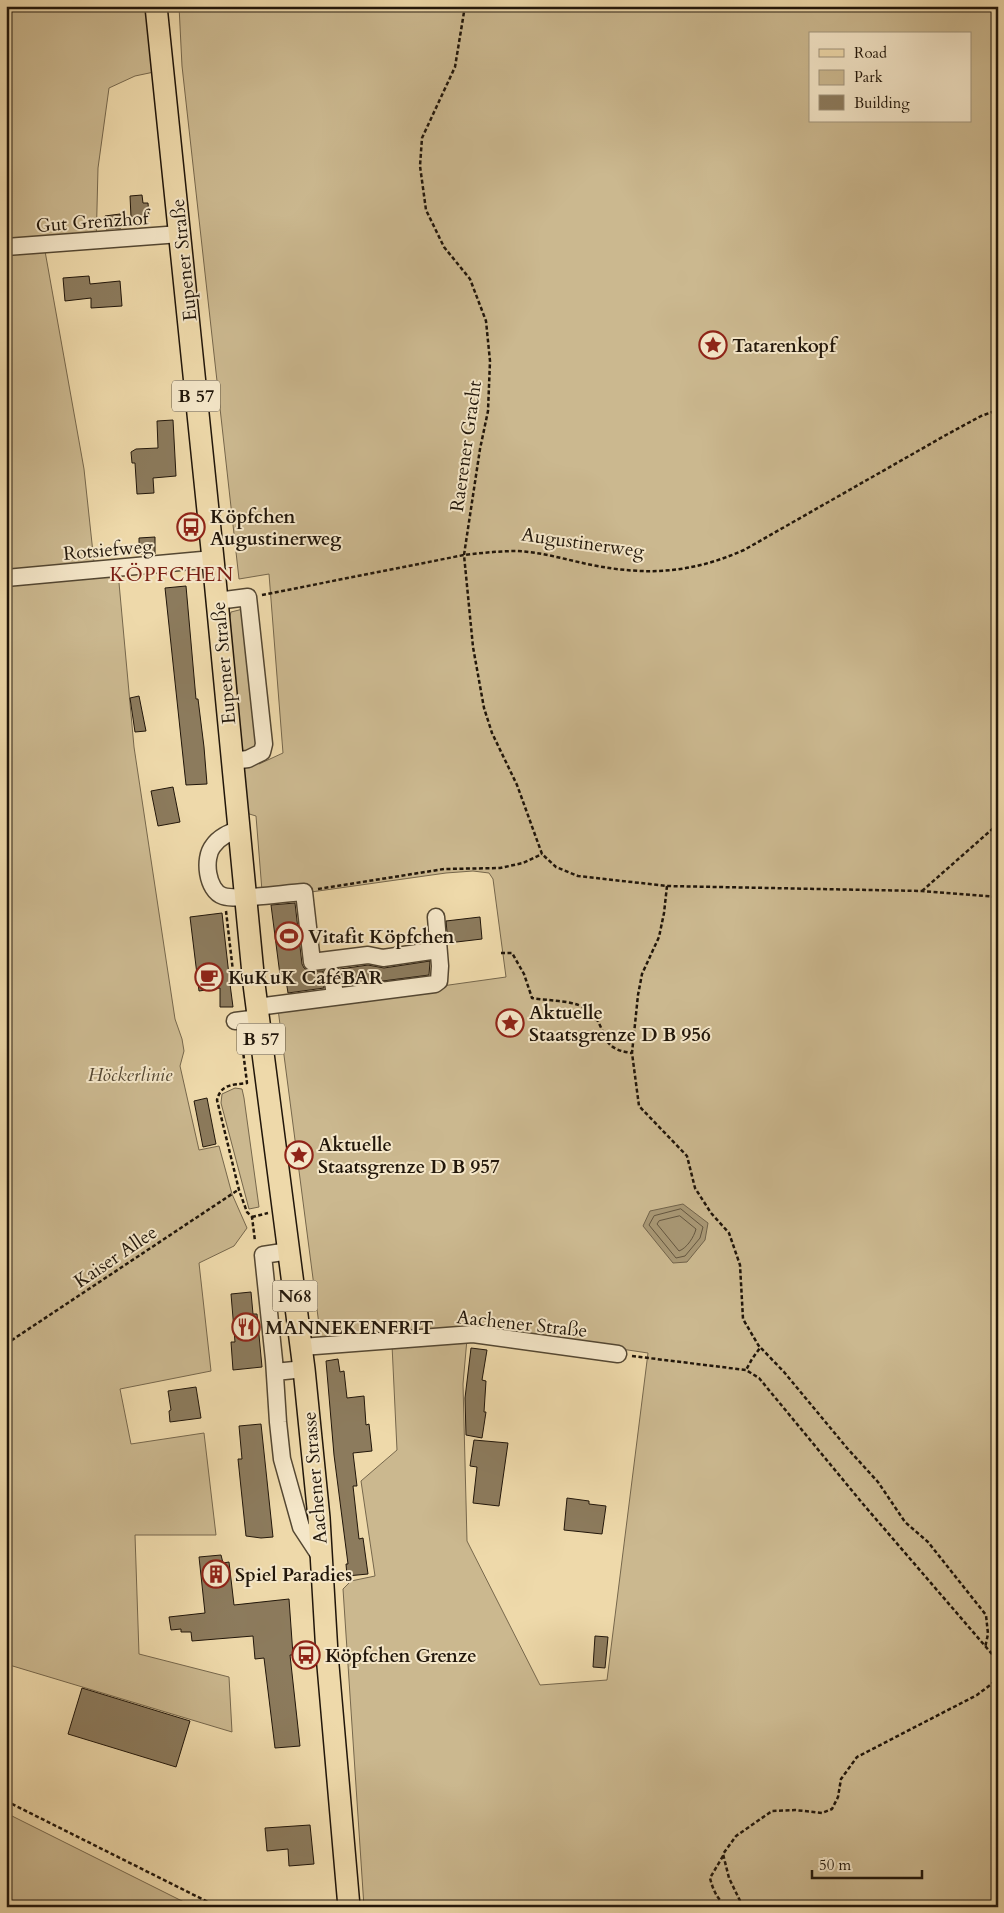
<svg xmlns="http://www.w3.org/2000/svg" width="1004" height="1913" font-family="Cardo,serif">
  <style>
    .green { fill: #cbb88f; stroke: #76674c; fill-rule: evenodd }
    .water { fill: #a89774; stroke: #72634a }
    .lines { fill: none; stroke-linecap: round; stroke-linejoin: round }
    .shore { stroke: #64563f; stroke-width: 1 }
    .building { fill: #8c7b5d; stroke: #21160a }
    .minor-casing { stroke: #544732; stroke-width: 19 }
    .major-casing { stroke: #21160a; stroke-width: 24 }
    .path { stroke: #21160a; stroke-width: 2.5; stroke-dasharray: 4 2.5; stroke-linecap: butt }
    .minor { stroke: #f4e6c8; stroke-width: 16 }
    .major { stroke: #eed9aa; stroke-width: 21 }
    .labels { text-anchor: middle; stroke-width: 4; stroke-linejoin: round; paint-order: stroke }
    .shield { fill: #f4e6c8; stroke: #605443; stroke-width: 1 }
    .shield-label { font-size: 18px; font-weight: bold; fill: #21160a }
    .street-label { font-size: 19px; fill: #21160a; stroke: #f4e6c8 }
    .poi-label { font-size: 19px; font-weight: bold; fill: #21160a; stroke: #f4e6c8; text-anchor: start }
    .park-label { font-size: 19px; font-style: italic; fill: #544732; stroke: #f4e6c8 }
    .neighbourhood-label { font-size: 20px; letter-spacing: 1px; fill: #7a1f14; stroke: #f4e6c8 }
  </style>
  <rect width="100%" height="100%" fill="#eed9aa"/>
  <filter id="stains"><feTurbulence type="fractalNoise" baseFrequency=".004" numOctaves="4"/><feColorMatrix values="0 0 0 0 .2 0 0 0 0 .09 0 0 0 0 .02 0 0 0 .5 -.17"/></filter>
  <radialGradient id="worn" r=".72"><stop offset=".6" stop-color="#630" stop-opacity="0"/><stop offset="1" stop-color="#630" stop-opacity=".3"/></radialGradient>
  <path class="green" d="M6 6H147L154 72 135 76 109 88 98 168 96 248 45 251 84 469 94 562 117 561 134 747 175 1019 182 1039 184 1051 180 1066 199 1150 219 1146 232 1194 247 1228 234 1246 199 1263 211 1371 120 1389 131 1444 204 1433 216 1535H135L139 1654 229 1677 232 1732 6 1664Z
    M179 6H998V1907H364L343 1589 351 1581 375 1576 361 1481 397 1450 392 1345 467 1339 463 1384 467 1541 540 1685 607 1680 648 1353 473 1327 321 1340 278 1009 506 977 493 879 489 873 473 871 446 873 311 892 262 891 256 816 246 813 229 620 231 612 243 609 259 764 283 753 269 574 239 579 182 66ZM810 34H970V121H810Z
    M235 1088 242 1089 244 1098 259 1207 249 1209 221 1103 222 1094Z
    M6 1813 194 1907H6Z"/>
  <path class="water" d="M683 1204 708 1223 705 1240 687 1262 673 1263 643 1226 650 1211Z"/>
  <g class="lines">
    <path class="shore" d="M681 1209 703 1227 700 1238 685 1256 676 1258 649 1225 654 1216Z
      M680 1216 696 1229C694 1237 687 1248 679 1251L657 1224 659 1221Z"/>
  </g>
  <path class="building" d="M142 195 143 203H148L149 216 131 217 130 196Z
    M120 214 121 228 106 229 105 216Z
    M89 276 90 284 120 281 122 306 91 308V298L65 301 63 278Z
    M173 420 176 476 153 478 154 493 137 494 135 463H132L131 452 136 449 158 448 157 421Z
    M155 537V554H139V538Z
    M186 586 196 699H198L204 747 207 784 186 785 165 588Z
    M139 696 146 731 135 732 130 698Z
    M173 787 180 822 158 826 151 791Z
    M295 903 302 964 304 968 309 971H323L324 988 288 993 285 974 280 975 271 905Z
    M222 913 230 984 233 1007H220V988L199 991 190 917Z
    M480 917 482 939 448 943 446 921Z
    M430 961 429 975 344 986 340 969 368 965 384 968Z
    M207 1098 216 1144 203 1147 194 1101Z
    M251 1292 253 1314H257L262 1367 233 1370 231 1342H235L231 1294Z
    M471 1348 487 1350 482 1380 486 1381 484 1412H486L482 1438 466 1435 465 1398Z
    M338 1359 340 1372 344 1371 347 1398 364 1396 366 1425 369 1424 372 1451 353 1453 357 1486H353L359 1539 363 1538 368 1574 347 1576 346 1564H348L334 1455 326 1361Z
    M196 1387 201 1418 170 1422 169 1411 171 1410 168 1391Z
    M261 1424 273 1537 261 1538 246 1536 238 1459H242L239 1426Z
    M474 1440 508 1443 499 1506 473 1503 477 1467 470 1466Z
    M567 1498 589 1501V1504L606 1506 602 1534 564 1530Z
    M221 1555 223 1563 229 1562 234 1605 289 1599 293 1655H290L300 1746 275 1748 264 1658 255 1659 253 1636 192 1641 191 1632H181V1629L171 1630 169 1617 205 1613 199 1557Z
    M595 1636 608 1637 605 1668 593 1667Z
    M82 1688 190 1721 176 1767 68 1734Z
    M310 1825 314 1864 289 1866 288 1849 267 1851 265 1828Z"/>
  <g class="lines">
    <g class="minor-casing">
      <path id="minor" d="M6 247 180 234
        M6 578 213 559
        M217 601 248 597 264 744 262 752 248 759 232 761
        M239 829C229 833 219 837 213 846 203 858 207 891 223 896 238 901 285 893 304 892L312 962 368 955 383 958 438 950
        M332 974 335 996
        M257 1007 435 984 439 981 440 966 436 917
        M235 1021 258 1018
        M289 1251 263 1255 274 1360 278 1422 282 1459 301 1527 322 1559
        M302 1347 473 1334 618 1354
        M275 1372 304 1369"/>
    </g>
    <g class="major-casing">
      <path id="major" d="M156 6 213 559 254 984 304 1369 319 1518 327 1654 349 1907"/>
    </g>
    <path class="path" d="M465 6 455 67 422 138 420 166 426 210 444 247 470 279 486 321 490 361 488 411 480 449 464 555 473 647 484 708 492 733 517 785 542 854 556 867 578 876 667 886 922 891 998 897
      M262 595 464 555C482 553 499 551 517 551 542 552 567 560 592 565 648 576 692 573 744 550L946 435 981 416 998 410
      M667 886 664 913 659 937 642 974 638 995 632 1053 639 1106 687 1156 695 1188 711 1213 729 1233 740 1265 743 1319 760 1348 752 1359 746 1370
      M318 889 444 869 500 868 523 863 542 854
      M922 891 998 824
      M226 911 234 980
      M501 953H512L524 974 532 998C549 1001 579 1000 591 1012 609 1031 598 1049 632 1053
      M241 1035 247 1083C232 1085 221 1084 217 1100L239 1190 247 1212 252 1217 255 1241
      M252 1217 268 1213
      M6 1344 238 1190
      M761 1348 784 1372 847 1448 878 1482 905 1522 928 1542 986 1615 988 1634 985 1648
      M632 1356 746 1370 759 1378 863 1504 998 1661
      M6 1801 218 1907
      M723 1856 710 1878C713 1890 717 1899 727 1907
      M743 1907 729 1878 723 1854 736 1836 772 1811 795 1810 822 1813 832 1809 838 1797 841 1779 857 1757 977 1695 998 1679"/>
    <use href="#minor" class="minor"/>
    <use href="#major" class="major"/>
  </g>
  <defs>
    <g id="sight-ring" transform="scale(1.4375)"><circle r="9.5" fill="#f4e6c8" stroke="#8f2418" stroke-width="1.5"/><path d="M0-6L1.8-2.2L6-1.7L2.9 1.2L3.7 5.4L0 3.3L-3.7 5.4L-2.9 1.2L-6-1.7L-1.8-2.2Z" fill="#8f2418"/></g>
    <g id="bus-ring" transform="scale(1.4375)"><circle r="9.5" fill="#f4e6c8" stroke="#8f2418" stroke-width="1.5"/><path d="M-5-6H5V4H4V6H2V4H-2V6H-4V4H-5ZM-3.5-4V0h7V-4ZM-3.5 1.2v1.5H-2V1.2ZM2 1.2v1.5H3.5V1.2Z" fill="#8f2418"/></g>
    <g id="stadium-ring" transform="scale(1.4375)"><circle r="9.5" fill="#f4e6c8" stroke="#8f2418" stroke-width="1.5"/><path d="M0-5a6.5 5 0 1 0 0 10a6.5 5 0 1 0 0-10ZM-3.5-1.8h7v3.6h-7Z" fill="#8f2418"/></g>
    <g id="cafe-ring" transform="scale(1.4375)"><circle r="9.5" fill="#f4e6c8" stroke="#8f2418" stroke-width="1.5"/><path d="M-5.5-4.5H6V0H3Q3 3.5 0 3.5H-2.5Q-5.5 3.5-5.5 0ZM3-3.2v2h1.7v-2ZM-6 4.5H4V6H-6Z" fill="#8f2418"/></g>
    <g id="restaurant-ring" transform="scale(1.4375)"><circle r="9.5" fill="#f4e6c8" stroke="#8f2418" stroke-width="1.5"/><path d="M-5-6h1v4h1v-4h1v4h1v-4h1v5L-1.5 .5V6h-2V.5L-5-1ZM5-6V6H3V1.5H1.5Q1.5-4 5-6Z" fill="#8f2418"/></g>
    <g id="building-ring" transform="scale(1.4375)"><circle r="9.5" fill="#f4e6c8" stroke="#8f2418" stroke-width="1.5"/><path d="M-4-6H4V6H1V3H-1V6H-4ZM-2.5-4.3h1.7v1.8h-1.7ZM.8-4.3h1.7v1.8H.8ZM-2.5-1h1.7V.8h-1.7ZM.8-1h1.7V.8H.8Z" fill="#8f2418"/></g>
  </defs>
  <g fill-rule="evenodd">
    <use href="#sight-ring" x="713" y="345"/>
    <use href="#bus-ring" x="191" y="527"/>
    <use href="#stadium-ring" x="289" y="936"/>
    <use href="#cafe-ring" x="209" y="977"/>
    <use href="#sight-ring" x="510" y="1023"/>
    <use href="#sight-ring" x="299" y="1155"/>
    <use href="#restaurant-ring" x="246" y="1327"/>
    <use href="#building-ring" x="216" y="1574"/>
    <use href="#bus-ring" x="306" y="1655"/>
  </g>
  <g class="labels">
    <g class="shield">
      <rect x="172" y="380.5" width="48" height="31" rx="4"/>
      <rect x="237" y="1023.5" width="48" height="31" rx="4"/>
      <rect x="272.5" y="1280.5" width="45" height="31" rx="4"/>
    </g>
    <g class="shield-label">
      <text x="196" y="402">B 57</text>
      <text x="261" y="1045">B 57</text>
      <text x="295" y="1302">N68</text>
    </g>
    <g class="street-label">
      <text transform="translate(92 221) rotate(-4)" y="7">Gut Grenzhof</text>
      <text transform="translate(183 260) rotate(-96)" y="7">Eupener Straße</text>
      <text transform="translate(465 446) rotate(-82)" y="7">Raerener Gracht</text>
      <text transform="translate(583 542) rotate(8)" y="7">Augustinerweg</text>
      <text transform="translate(108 549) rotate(-5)" y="7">Rotsiefweg</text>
      <text transform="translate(223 663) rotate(-95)" y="7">Eupener Straße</text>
      <text transform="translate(115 1256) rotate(-34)" y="7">Kaiser Allee</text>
      <text transform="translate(522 1323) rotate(6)" y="7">Aachener Straße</text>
      <text transform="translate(314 1478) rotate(-95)" y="7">Aachener Strasse</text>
    </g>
    <g class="poi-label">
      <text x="732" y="352">Tatarenkopf</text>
      <text x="210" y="523">Köpfchen<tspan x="210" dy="22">Augustinerweg</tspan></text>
      <text x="308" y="943">Vitafit Köpfchen</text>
      <text x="228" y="984">KuKuK CaféBAR</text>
      <text x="529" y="1019">Aktuelle<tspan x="529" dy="22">Staatsgrenze D B 956</tspan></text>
      <text x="318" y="1151">Aktuelle<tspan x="318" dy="22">Staatsgrenze D B 957</tspan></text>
      <text x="265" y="1334">MANNEKENFRIT</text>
      <text x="235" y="1581">Spiel Paradies</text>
      <text x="325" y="1662">Köpfchen Grenze</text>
    </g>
    <g class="park-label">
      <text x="130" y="1081">Höckerlinie</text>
    </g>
    <g class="neighbourhood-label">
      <text x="172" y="581">KÖPFCHEN</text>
    </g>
  </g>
  <rect width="1004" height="1913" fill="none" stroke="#eed9aa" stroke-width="25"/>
  <rect x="8" y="8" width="989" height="1898" fill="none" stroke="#21160a" stroke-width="2.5"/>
  <rect x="12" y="12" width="979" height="1888" fill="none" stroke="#21160a"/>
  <rect x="809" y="32" width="162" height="90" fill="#f4e6c8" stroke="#a0937c"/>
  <rect x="819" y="49" width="25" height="8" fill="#eed9aa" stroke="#a0937c"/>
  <text x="854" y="58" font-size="15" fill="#21160a">Road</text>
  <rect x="819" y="70" width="25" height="15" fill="#cbb88f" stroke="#a0937c"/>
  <text x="854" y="82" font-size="15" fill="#21160a">Park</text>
  <rect x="819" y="95" width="25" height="15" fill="#8c7b5d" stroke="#a0937c"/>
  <text x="854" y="108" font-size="15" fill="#21160a">Building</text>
  <path d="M812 1870v8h110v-8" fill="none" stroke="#21160a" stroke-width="2.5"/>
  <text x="819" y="1870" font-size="15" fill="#21160a" stroke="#f4e6c8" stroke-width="4" paint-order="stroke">50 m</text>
  <rect width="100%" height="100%" filter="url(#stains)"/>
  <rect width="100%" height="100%" fill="url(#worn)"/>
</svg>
